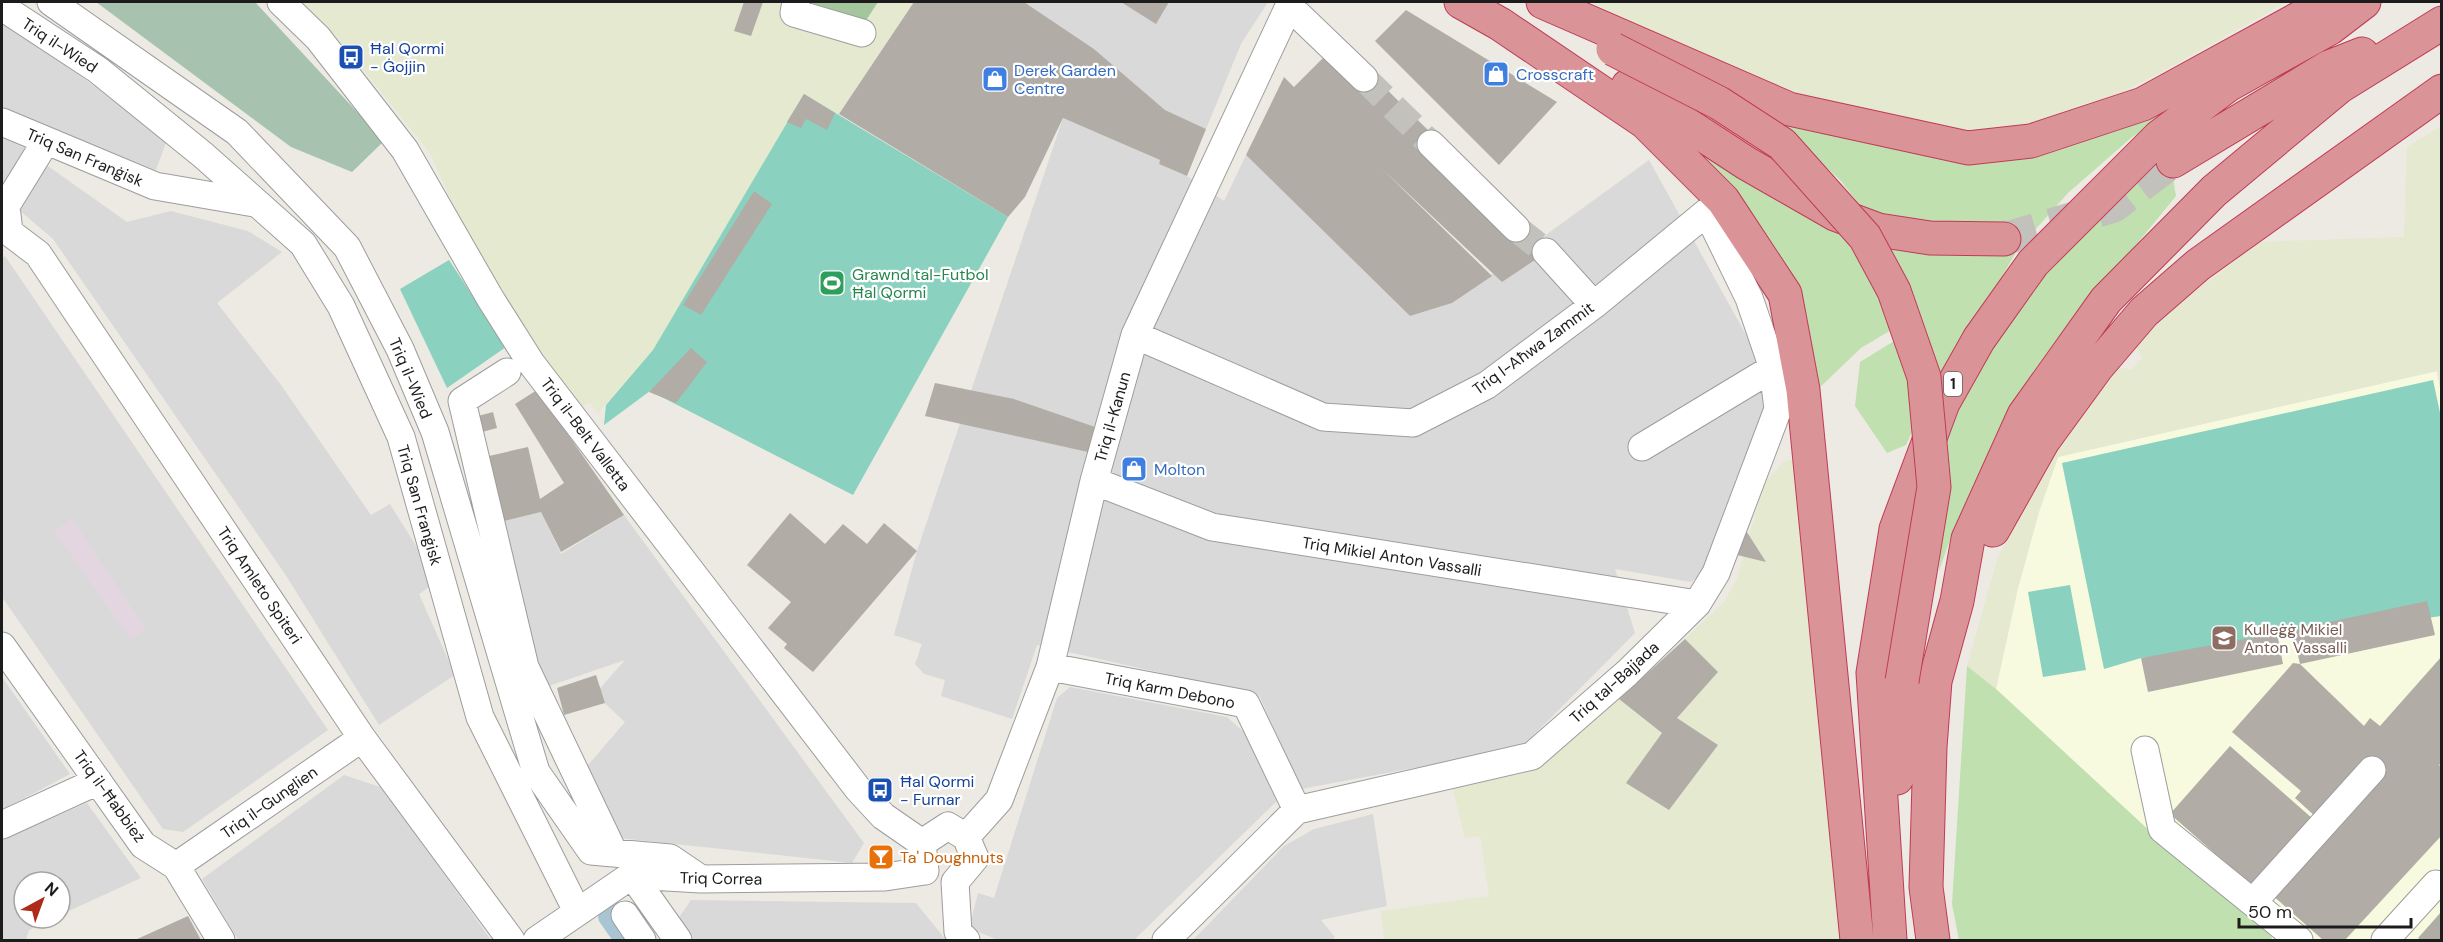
<svg xmlns="http://www.w3.org/2000/svg" width="2443" height="942" font-family="'DM Sans',sans-serif">
  <style>
    .residential { fill: #dad9d9 }
    .industrial { fill: #e4d6e0 }
    .education { fill: #f7fade }
    .farmland { fill: #e4e9d0 }
    .grass { fill: #c1e0af }
    .forest { fill: #a4c69d }
    .cemetery { fill: #a7c2ae }
    .pitch { fill: #8ad2bf }
    .lines { fill: none; stroke-linecap: round; stroke-linejoin: round }
    .canal { stroke: #a9c5d4; stroke-width: 24 }
    .building { fill: #b1aca6 }
    .minor-tunnel { stroke: #c2c1bb; stroke-width: 27; stroke-dasharray: 27 14; stroke-linecap: butt }
    .highway-tunnel { stroke: #c2c1bb; stroke-width: 33; stroke-dasharray: 33 16; stroke-linecap: butt }
    .minor-casing { stroke: #9d9d9d; stroke-width: 29 }
    .highway-casing { stroke: #c03a57; stroke-width: 35 }
    .minor { stroke: #fff; stroke-width: 27 }
    .highway { stroke: #da9498; stroke-width: 33 }
    .highway-bridge-casing { stroke: #c03a57; stroke-width: 35; stroke-linecap: butt }
    .highway-bridge { stroke: #da9498; stroke-width: 33 }
    .labels { text-anchor: middle; stroke-width: 4.5; stroke-linejoin: round; paint-order: stroke }
    .shield { fill: #fff; stroke: #606060; stroke-width: 1.5 }
    .shield-label { font-size: 15px; font-weight: bold; fill: #1c1c1c }
    .street-label { font-size: 16px; fill: #1c1c1c; stroke: #fff }
    .transit-label { font-size: 16px; fill: #164399; stroke: #fff; text-anchor: start }
    .shop-label { font-size: 16px; fill: #366cbe; stroke: #fff; text-anchor: start }
    .leisure-label { font-size: 16px; fill: #27864d; stroke: #fff; text-anchor: start }
    .education-label { font-size: 16px; fill: #785e54; stroke: #fff; text-anchor: start }
    .food-label { font-size: 16px; fill: #c56008; stroke: #fff; text-anchor: start }
  </style>
  <rect width="100%" height="100%" fill="#eceae3"/>
  <path class="residential" d="M1024 2H1268L1241 44 1206 129 1165 110 1094 49Z
    M2 18 167 140 156 170 2 108Z
    M1063 118 1160 160 1159 164 1187 176 1224 201 1246 155 1410 316 1452 303 1649 160 1775 387 1709 568 1691 582 1615 569 1635 633 1521 748 1301 789 1259 695 1037 645 1012 719 941 696 945 680 924 674 915 664 922 644 894 635 917 551Z
    M2 138 29 150 2 187Z
    M45 164 127 222 171 211 248 231 282 252 217 303 281 385 371 515 390 504 438 581 419 594 455 675 379 725 285 574 53 239 19 210Z
    M5 256 328 730 183 832 163 829 2 597V258Z
    M541 512 561 554 624 515 864 843 852 863 619 838 583 771 625 722 595 694 625 660 540 689 494 523Z
    M2 677 70 774 2 810Z
    M1070 687 1227 717 1246 734 1277 801 1134 940H998L969 928 978 893 994 898 1057 698Z
    M344 775 383 788 491 940H238L202 879Z
    M87 803 141 878 60 915V882H24V918H54L29 930 26 940H2V840Z
    M1373 814 1387 906 1321 920 1335 937 1332 940H1193L1284 846 1314 829Z
    M691 900 916 903 946 940H693L678 919Z"/>
  <path class="industrial" d="M72 519 146 629 130 639 54 531Z"/>
  <path class="education" d="M2437 371 2442 395 2441 940H2271L2272 936 2153 834 1996 689 2018 588 2039 512 2058 457Z"/>
  <path class="farmland" d="M300 2H914L839 114 835 113 653 350 598 413 590 403 574 410 500 294 460 220 430 153 336 36Z
    M1591 2H2287L2158 74 2066 120 1963 131 1886 121 1749 80Z
    M2441 126V395L2437 371 2058 457 2039 512 2018 588 1996 689 1967 666 1997 560 2027 490 2116 367 2132 370 2142 358 2135 346 2185 299 2260 242 2404 237 2407 147Z
    M1803 456 1841 940H1384L1381 911 1489 896 1480 836 1465 838 1452 785 1539 764 1619 699 1685 639 1724 602 1737 579 1764 484 1783 462Z"/>
  <path class="grass" d="M1652 55 1949 156 2218 83 2132 137 2068 193 2018 249 1941 382 1915 300 1878 230 1841 181 1779 123Z
    M1686 137 1773 199 1852 239 1893 329 1861 348 1816 391Z
    M2168 148 2176 196 2066 331 2009 413 1952 534 1939 571 1948 429 1988 349 2042 273Z
    M1899 338 1917 421 1906 445 1887 453 1855 406 1860 362Z
    M1967 666 1996 689 2153 834 2272 937 2271 940H1959L1952 904Z"/>
  <path class="forest" d="M809 2H878L865 22Z"/>
  <path class="cemetery" d="M96 2H255L384 141 352 172 291 147Z"/>
  <path class="pitch" d="M804 94 1008 217 853 495 650 391 604 425 606 405 653 350Z
    M449 260 506 347 447 388 400 289Z
    M2433 380 2442 422 2441 616 2141 658 2104 669 2062 463Z
    M2070 585 2086 670 2043 677 2028 592Z"/>
  <g class="lines">
    <path class="canal" d="M610 916 627 940"/>
  </g>
  <path class="building" d="M744 2H763L751 36 734 31Z
    M914 2H1024L1094 49 1165 110 1206 129 1187 176 1159 164 1160 160 1063 118 1025 197 1008 217 839 114Z
    M1121 2H1169L1156 24Z
    M1406 10 1557 102 1499 165 1375 41Z
    M1330 51 1370 73 1550 250 1502 282 1381 168 1492 276 1452 303 1410 316 1246 155 1284 77 1294 87Z
    M804 94 835 113 827 130 806 119 801 128 787 122Z
    M754 191 772 204 701 315 683 305Z
    M691 348 707 362 676 403 649 392Z
    M935 383 1014 399 1095 427 1088 452 925 416Z
    M537 390 624 515 561 552 541 512 500 522 489 456 528 447 540 499 564 483 515 404Z
    M493 412 497 428 482 432 478 416Z
    M790 513 825 544 843 524 867 544 884 523 917 551 813 672 784 648 787 644 768 628 791 602 747 565Z
    M1745 529 1766 562 1737 555Z
    M2427 601 2435 635 2300 664 2292 630Z
    M2277 633 2283 664 2148 692 2141 658Z
    M1685 639 1718 672 1677 718 1718 745 1669 810 1626 783 1662 733 1619 699Z
    M2442 656V762L2439 765 2442 768V835L2345 940H2323L2271 894 2317 818 2295 798 2301 791 2232 732 2293 663 2300 664 2364 726 2370 718 2380 726Z
    M596 675 605 703 564 715 557 688Z
    M2230 746 2313 819 2253 887 2170 814Z
    M2442 911V940H2421L2418 938Z
    M188 916 201 940H135Z"/>
  <g class="lines">
    <path class="minor-tunnel" d="M1364 78 1431 144
      M1516 228 1546 252"/>
    <path class="highway-tunnel" d="M2004 239 2114 206 2173 161"/>
    <g class="minor-casing">
      <path id="minor" d="M51 2 237 132 347 247 400 349 435 432 536 772 591 851 670 858 701 879
        M281 2 318 38 405 150 490 298 531 363 858 789 883 816 922 843 925 871
        M796 2 794 13 862 33
        M1292 2 1289 6 1364 78
        M2 7 98 70 203 155 303 244 341 306 401 437 480 717 577 911
        M2 122 155 186 254 203
        M1431 144 1516 228
        M9 232 38 254 362 738 511 940
        M9 232 6 206 46 141
        M1546 252 1594 305
        M1135 335 1323 417 1413 423 1487 385 1594 305 1707 212 1749 298 1773 368 1778 409 1716 573 1697 604 1627 673 1532 756 1297 810 1166 940
        M507 372 462 401 525 667 614 853
        M1642 447 1773 368
        M1094 481 1212 527 1697 604
        M2 646 143 845 176 866 221 940
        M1050 667 1246 704 1297 810
        M2145 750 2162 829 2299 940
        M2 825 98 781
        M966 837 999 800 1050 667 1094 481 1135 335 1291 2
        M922 843 948 826 966 837 975 858 955 882 958 932 966 940
        M176 866 362 738
        M632 875 678 940
        M2253 902 2372 770
        M625 915 642 940
        M537 940 632 875 701 879 885 877 925 871
        M2385 940 2436 884"/>
    </g>
    <g class="highway-casing">
      <path id="highway" d="M1461 2 1500 24 1645 122 1723 200 1785 294 1803 390 1857 940
        M1543 2 1789 109 1968 148 2031 141 2143 104 2329 2
        M1628 86 1746 163 1835 214 1878 230 1930 238 2004 239
        M2173 161 2329 67 2362 54
        M1993 530 2043 441 2097 367 2144 312 2198 265 2442 91
        M1897 778 1902 681
        M1890 940 1873 673 1896 529 1943 403 1979 339 2033 263 2159 137 2228 85 2330 28 2364 2
        M1933 940 1926 887 1930 747 1935 681 1957 601 1968 539 2024 415 2106 300 2214 191 2339 87 2442 23"/>
    </g>
    <use href="#minor" class="minor"/>
    <use href="#highway" class="highway"/>
    <g class="highway-bridge-casing">
      <path id="highway-bridge" d="M1613 49 1719 103 1782 144 1865 237 1894 291 1924 377 1934 487 1902 681"/>
    </g>
    <use href="#highway-bridge" class="highway-bridge"/>
  </g>
  <defs>
    <g id="bus-square" transform="scale(1.35)"><rect x="-9" y="-9" width="18" height="18" rx="4" fill="#1a4fb4" stroke="#fff"/><path d="M-5-6H5V4H4V6H2V4H-2V6H-4V4H-5ZM-3.5-4V0h7V-4ZM-3.5 1.2v1.5H-2V1.2ZM2 1.2v1.5H3.5V1.2Z" fill="#fff"/></g>
    <g id="shop-square" transform="scale(1.35)"><rect x="-9" y="-9" width="18" height="18" rx="4" fill="#3f7fe0" stroke="#fff"/><path d="M-5-2.5h2.3a2.7 3.5 0 0 1 5.4 0H5L5.5 6h-11ZM-1.5-2.5h3a1.5 2.3 0 0 0-3 0Z" fill="#fff"/></g>
    <g id="stadium-square" transform="scale(1.35)"><rect x="-9" y="-9" width="18" height="18" rx="4" fill="#2e9e5b" stroke="#fff"/><path d="M0-5a6.5 5 0 1 0 0 10a6.5 5 0 1 0 0-10ZM-3.5-1.8h7v3.6h-7Z" fill="#fff"/></g>
    <g id="school-square" transform="scale(1.35)"><rect x="-9" y="-9" width="18" height="18" rx="4" fill="#8d6e63" stroke="#fff"/><path d="M0-5L7-2L0 1L-7-2ZM-4 1L0 2.5L4 1V4Q0 6-4 4Z" fill="#fff"/></g>
    <g id="bar-square" transform="scale(1.35)"><rect x="-9" y="-9" width="18" height="18" rx="4" fill="#e8710a" stroke="#fff"/><path d="M-6-5H6L.8 .8V4.5H3.5V6h-7V4.5H-.8V.8Z" fill="#fff"/></g>
  </defs>
  <g fill-rule="evenodd">
    <use href="#bus-square" x="351" y="57"/>
    <use href="#shop-square" x="1496" y="74"/>
    <use href="#shop-square" x="995" y="79"/>
    <use href="#stadium-square" x="832" y="283"/>
    <use href="#shop-square" x="1134" y="469"/>
    <use href="#school-square" x="2224" y="638"/>
    <use href="#bus-square" x="880" y="790"/>
    <use href="#bar-square" x="881" y="857"/>
  </g>
  <g class="labels">
    <rect class="shield" x="1944" y="372" width="18" height="24" rx="4.5"/>
    <g class="shield-label">
      <text x="1953" y="389">1</text>
    </g>
    <g class="street-label">
      <text transform="translate(60 45) rotate(33)" y="6">Triq il-Wied</text>
      <text transform="translate(85 157) rotate(23)" y="6">Triq San Franġisk</text>
      <text transform="translate(1533 348) rotate(-36)" y="6">Triq l-Aħwa Zammit</text>
      <text transform="translate(411 378) rotate(67)" y="6">Triq il-Wied</text>
      <text transform="translate(1112 417) rotate(-74)" y="6">Triq il-Kanun</text>
      <text transform="translate(586 434) rotate(53)" y="6">Triq il-Belt Valletta</text>
      <text transform="translate(420 505) rotate(74)" y="6">Triq San Franġisk</text>
      <text transform="translate(1392 556) rotate(9)" y="6">Triq Mikiel Anton Vassalli</text>
      <text transform="translate(260 585) rotate(56)" y="6">Triq Amleto Spiteri</text>
      <text transform="translate(1614 682) rotate(-42)" y="6">Triq tal-Bajjada</text>
      <text transform="translate(1170 690) rotate(11)" y="6">Triq Karm Debono</text>
      <text transform="translate(110 796) rotate(54)" y="6">Triq il-Ħabbież</text>
      <text transform="translate(269 802) rotate(-35)" y="6">Triq il-Gunglien</text>
      <text transform="translate(721 878) rotate(1)" y="6">Triq Correa</text>
    </g>
    <g class="transit-label">
      <text x="370" y="54">Ħal Qormi<tspan x="370" dy="18">- Ġojjin</tspan></text>
      <text x="900" y="787">Ħal Qormi<tspan x="900" dy="18">- Furnar</tspan></text>
    </g>
    <g class="shop-label">
      <text x="1014" y="76">Derek Garden<tspan x="1014" dy="18">Centre</tspan></text>
      <text x="1516" y="80">Crosscraft</text>
      <text x="1154" y="475">Molton</text>
    </g>
    <g class="leisure-label">
      <text x="852" y="280">Grawnd tal-Futbol<tspan x="852" dy="18">Ħal Qormi</tspan></text>
    </g>
    <g class="education-label">
      <text x="2244" y="635">Kulleġġ Mikiel<tspan x="2244" dy="18">Anton Vassalli</tspan></text>
    </g>
    <g class="food-label">
      <text x="900" y="863">Ta' Doughnuts</text>
    </g>
  </g>
  <rect width="2443" height="942" fill="none" stroke="#1c1c1c" stroke-width="6"/>
  <g transform="translate(42 900) rotate(41)"><circle r="28" fill="#ffffff" stroke="#a4a4a4" stroke-width="1.5"/>
  <path d="M0-4.5L10 22L0 15L-10 22Z" fill="#af2b19"/>
  <text y="-9" font-size="16" font-weight="bold" text-anchor="middle" fill="#1c1c1c">N</text>
  </g>
  <path d="M2239 918v9h172v-9" fill="none" stroke="#1c1c1c" stroke-width="3"/>
  <text x="2248" y="918" font-size="18" fill="#1c1c1c" stroke="#ffffff" stroke-width="4.5" paint-order="stroke">50 m</text>
</svg>
